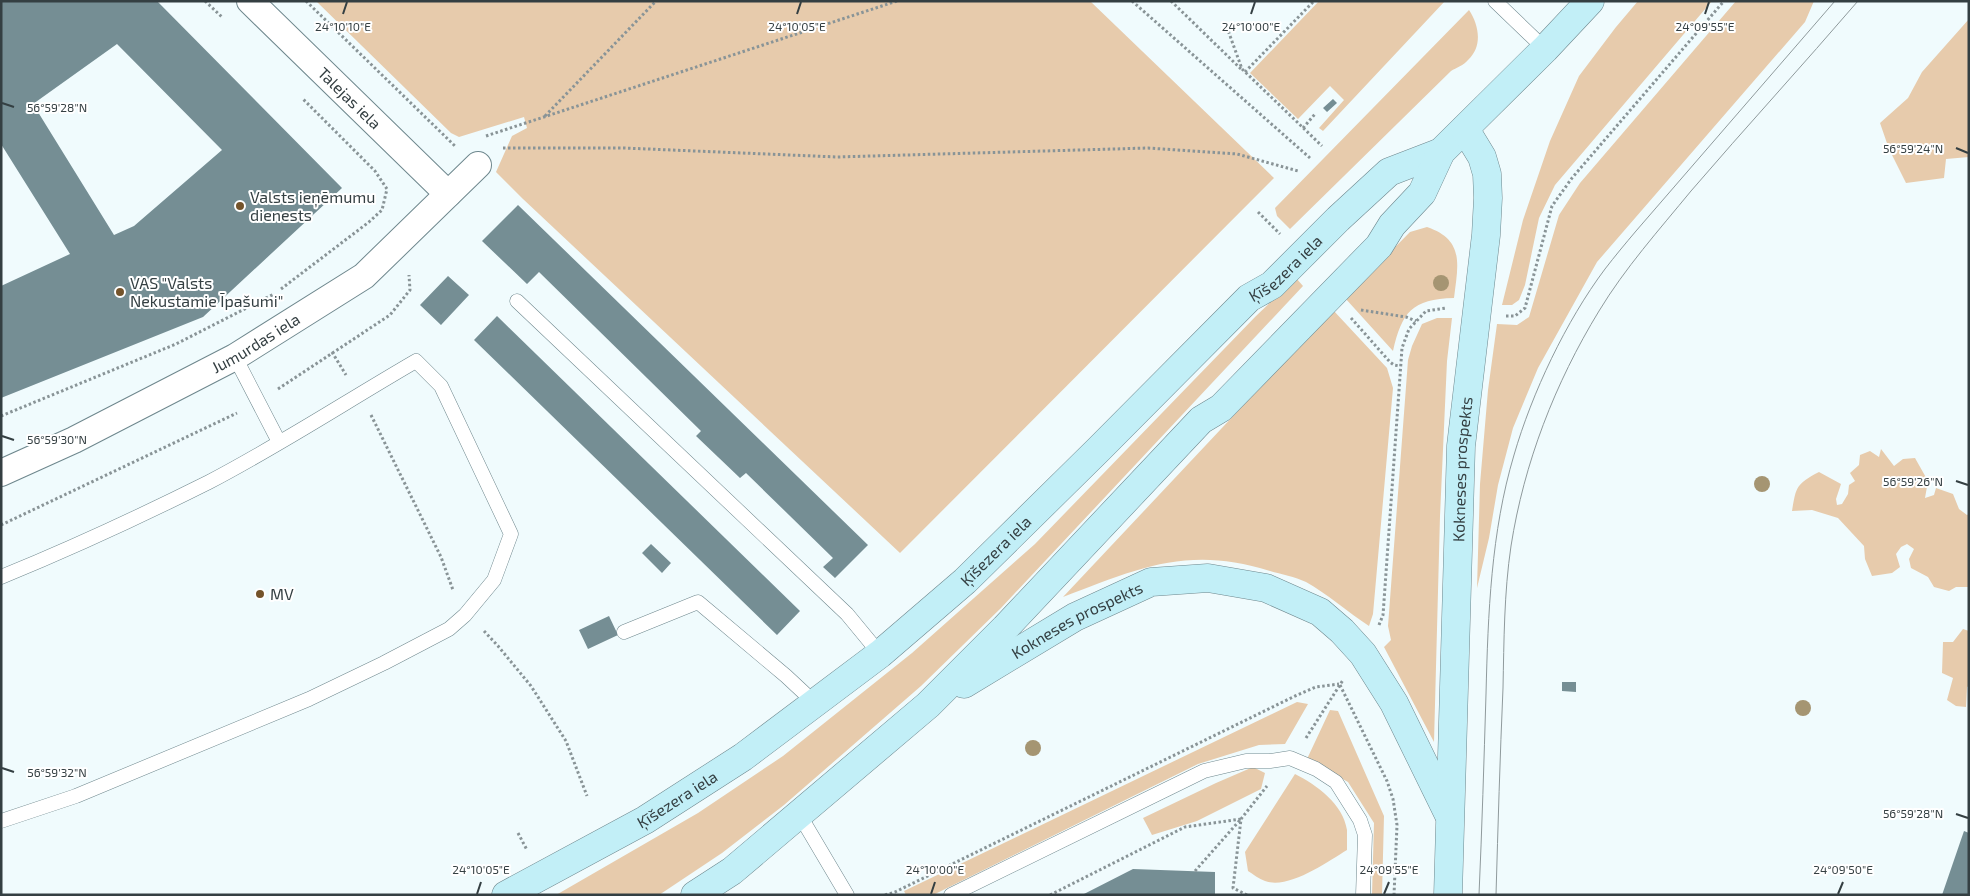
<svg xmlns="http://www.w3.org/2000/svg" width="1970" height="896" font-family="'Exo 2',sans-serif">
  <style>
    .green { fill: #e7cbac }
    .building { fill: #758e94; fill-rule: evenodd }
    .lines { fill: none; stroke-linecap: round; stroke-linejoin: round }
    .lane-casing { stroke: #6e878d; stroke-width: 15 }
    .street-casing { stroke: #6e878d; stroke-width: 28 }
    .secondary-casing { stroke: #6e878d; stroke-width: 29 }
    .path { stroke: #899497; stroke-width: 3; stroke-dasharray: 2.5 2.5; stroke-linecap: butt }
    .lane { stroke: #fff; stroke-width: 14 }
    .street { stroke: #fff; stroke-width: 26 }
    .secondary { stroke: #c2eff7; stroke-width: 28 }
    .tram { stroke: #8f9a9c; stroke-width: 1 }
    .tree { fill: #a59572 }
    .ticks { fill: none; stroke: #343f42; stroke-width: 2 }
    .poi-dot { fill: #74532a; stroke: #fff; stroke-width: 2 }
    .labels { text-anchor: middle; stroke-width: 4; stroke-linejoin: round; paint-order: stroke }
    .street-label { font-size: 16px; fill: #343f42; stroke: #fff }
    .poi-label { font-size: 16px; fill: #343f42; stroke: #fff; text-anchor: start }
    .ticks-label { font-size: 12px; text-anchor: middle; fill: #343f42; stroke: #fff; stroke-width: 4; stroke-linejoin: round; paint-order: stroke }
  </style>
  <rect width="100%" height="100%" fill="#f0fbfd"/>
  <path class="green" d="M316 1H1090L1274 178 900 553 523 199 496 172 512 136 527 128 524 117 459 137 451 133Z
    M1319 1H1445L1323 131 1319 128 1344 100 1330 86 1298 119 1250 73Z
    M1638 1H1712L1555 185 1539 218 1525 285 1519 300 1512 305H1502L1523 220 1550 141 1579 76 1616 27Z
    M1736 1H1814L1805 22 1597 262 1538 368 1513 428 1498 485 1489 538 1477 588 1480 484 1488 390 1497 324 1517 325 1529 317 1559 215 1580 183Z
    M1469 10C1479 25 1483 46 1468 60 1464 65 1456 68 1451 71L1290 229 1277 216 1275 208Z
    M1969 19V157L1946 159 1944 178 1906 183 1889 149 1880 123 1908 98 1922 72Z
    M1427 227C1465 240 1458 265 1454 298 1412 299 1402 312 1393 351L1345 298 1410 232Z
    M1296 278 1303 286 1001 608 921 686 784 805 722 853 659 895H556L698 813 783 756 912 653 1035 544 1256 316Z
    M1333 310 1387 368 1393 388 1373 614 1369 626C1349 613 1326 593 1306 582 1295 577 1281 574 1270 571 1189 545 1138 568 1063 597Z
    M1437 318H1452L1447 361 1440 516 1434 742 1384 647 1391 640 1388 626 1408 360 1412 346 1422 324Z
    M1881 449 1894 466 1903 459 1915 458 1928 481 1925 498 1934 495 1936 488 1953 494 1959 509 1967 515 1969 514V587H1956L1949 591 1934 587 1928 577 1911 568 1909 559 1914 549 1907 544 1901 547 1896 554 1900 567 1892 573 1872 576 1865 559 1864 546 1838 518 1812 510 1792 511C1796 487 1796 484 1819 472L1841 484 1836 499 1837 505 1842 504 1848 494 1849 485 1855 481 1850 473 1859 465 1860 455 1870 451 1879 457Z
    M1963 629 1969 631V686L1967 687 1966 707 1956 706 1947 700 1953 678 1942 673 1943 642H1953Z
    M1297 702 1308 704 1285 744 1259 745 1198 764 933 895H906L904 891Z
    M1330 710 1338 711 1384 816 1382 895H1372L1374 823 1348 782 1307 759Z
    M1253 767 1265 773 1261 789 1197 821 1152 835 1143 818 1216 783Z
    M1295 774C1317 785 1343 804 1347 830 1347 837 1347 844 1347 850 1327 862 1288 890 1265 881 1259 879 1253 874 1248 871L1245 852Z"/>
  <path class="building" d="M1 1H157L342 188 203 317 1 398V286L70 254 1 144ZM117 44 222 150 134 226 114 235 33 104Z
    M1333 99 1337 103 1327 112 1323 108Z
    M518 205 868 545 835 578 823 567 833 558 746 473 740 478 696 436 701 431 539 272 527 284 482 241Z
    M448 276 469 295 441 325 420 305Z
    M497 316 800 611 777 635 474 340Z
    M651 544 671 563 662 573 642 553Z
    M609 616 618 635 588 649 579 630Z
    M1562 682H1576V692L1562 691Z
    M1964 831 1969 833V895H1942Z
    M1133 869 1215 872V895H1082Z"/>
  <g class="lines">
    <g class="lane-casing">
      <path id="lane" d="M1495 1 1545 49
        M517 301 847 614 880 654
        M235 357 279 442
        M1 577C72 548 141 516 209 482 280 445 347 401 416 361L441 386 511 534 494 580 465 615 449 629 384 663 309 699 76 796 1 821
        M624 632 698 602 786 676 816 704
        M799 814 847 895
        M951 895 1204 771 1246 761H1270L1290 758 1316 769 1336 782 1360 820 1365 835 1363 895"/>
    </g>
    <g class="street-casing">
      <g id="street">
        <path id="s1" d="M250 1 448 194"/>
        <path id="s2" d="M1 473 74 440 235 357 364 276 478 165"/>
      </g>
    </g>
    <g class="secondary-casing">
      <g id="secondary">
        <path id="s3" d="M964 684 1075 617 1151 582 1208 578 1266 588 1320 612 1342 631 1363 654 1394 703 1448 813"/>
        <path id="s4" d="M506 895 645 820 743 757 880 654 965 581 1099 449 1249 298 1272 285 1338 219 1389 172 1441 152"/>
        <path d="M695 895 732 871 928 705 1005 628 1201 420 1221 408 1379 246 1392 225 1422 193 1441 152 1545 49 1590 1"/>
        <path id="s5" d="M1448 895 1461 446 1486 235 1488 198 1487 174 1482 157 1465 129"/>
      </g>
    </g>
    <path class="path" d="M205 1 223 18
      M306 1 455 146
      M1132 1 1310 158
      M1171 1 1241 69
      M1463 2V1
      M1225 22 1242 69 1322 146
      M1245 72 1314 1
      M545 116 656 1
      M1303 128 1315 114
      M486 136 897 1
      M503 148H624L837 157 1148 148 1237 154 1298 171
      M1258 212 1280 234
      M281 289 369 222 382 210 387 189 375 171 303 99
      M1361 310 1406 317 1416 321
      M1506 316H1515L1525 308 1552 206 1572 178 1724 1
      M1351 318 1390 362 1394 365 1400 366
      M332 352 346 375
      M278 389 390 315 410 290 409 275
      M371 415 441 557 453 590
      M1 416 176 344 274 294
      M1 525 237 413
      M1379 625 1383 615 1402 348 1409 329 1426 311 1446 308
      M484 631 498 646 531 686 566 741 587 796
      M1340 685 1387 781 1393 799 1397 825 1394 895
      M1306 738 1343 680
      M518 833 527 850
      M1195 871 1240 820
      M885 895 895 892 1295 696 1316 687 1339 684
      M1050 895 1185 827 1241 819
      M1247 895 1233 888 1241 819 1267 786"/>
    <use href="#lane" class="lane"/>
    <use href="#street" class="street"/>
    <use href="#secondary" class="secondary"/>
    <path class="tram" d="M1479 895C1482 828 1484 761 1486 694 1488 614 1491 532 1514 455 1532 393 1566 321 1605 269 1615 256 1625 244 1636 231L1835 1
      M1496 895C1498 826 1500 757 1503 688 1504 641 1504 593 1511 546 1524 463 1555 383 1599 311 1625 268 1659 230 1691 191 1746 127 1803 65 1858 1"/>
  </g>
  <g class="tree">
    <circle cx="1441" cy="283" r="8"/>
    <circle cx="1762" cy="484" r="8"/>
    <circle cx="1803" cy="708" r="8"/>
    <circle cx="1033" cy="748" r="8"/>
  </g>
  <path class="ticks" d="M343 14 347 2M797 14 801 2M1251 14 1255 2M1705 14 1709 2M2 103 14 107M1956 148 1968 153M2 436 14 440M1956 481 1968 485M2 768 14 772M1956 814 1968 818M477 894 481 882M931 894 935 882M1384 894 1389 882M1838 894 1843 882"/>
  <g class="poi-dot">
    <circle cx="240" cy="206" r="5"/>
    <circle cx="120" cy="292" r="5"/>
    <circle cx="260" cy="594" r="5"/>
  </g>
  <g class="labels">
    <g class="street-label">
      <text dy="6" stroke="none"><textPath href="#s1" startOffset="139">Talejas iela</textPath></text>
      <text dy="6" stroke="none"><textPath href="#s4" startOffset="1006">Ķīšezera iela</textPath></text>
      <text dy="6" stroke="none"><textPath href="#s2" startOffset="286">Jumurdas iela</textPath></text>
      <text dy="6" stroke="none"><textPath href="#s5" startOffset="426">Kokneses prospekts</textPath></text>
      <text dy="6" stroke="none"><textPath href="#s4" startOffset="601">Ķīšezera iela</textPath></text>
      <text dy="6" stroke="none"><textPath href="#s3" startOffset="130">Kokneses prospekts</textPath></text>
      <text dy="6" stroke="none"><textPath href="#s4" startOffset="196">Ķīšezera iela</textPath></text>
    </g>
    <g class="poi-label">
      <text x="250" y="203">Valsts ieņēmumu<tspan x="250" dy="18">dienests</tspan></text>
      <text x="130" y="289">VAS "Valsts<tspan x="130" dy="18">Nekustamie Īpašumi"</tspan></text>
      <text x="270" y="600">MV</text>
    </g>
  </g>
  <g class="ticks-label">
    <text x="1705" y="31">24°09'55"E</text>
    <text x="343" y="31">24°10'10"E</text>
    <text x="797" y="31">24°10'05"E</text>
    <text x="1251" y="31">24°10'00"E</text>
    <text x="57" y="112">56°59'28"N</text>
    <text x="1913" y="153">56°59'24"N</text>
    <text x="57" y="444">56°59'30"N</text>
    <text x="1913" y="486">56°59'26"N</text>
    <text x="57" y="777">56°59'32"N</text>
    <text x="1913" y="818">56°59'28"N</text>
    <text x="481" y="874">24°10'05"E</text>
    <text x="935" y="874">24°10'00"E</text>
    <text x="1389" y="874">24°09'55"E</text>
    <text x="1843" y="874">24°09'50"E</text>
  </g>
  <rect width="1970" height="896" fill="none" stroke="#343f42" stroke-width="5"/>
</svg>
